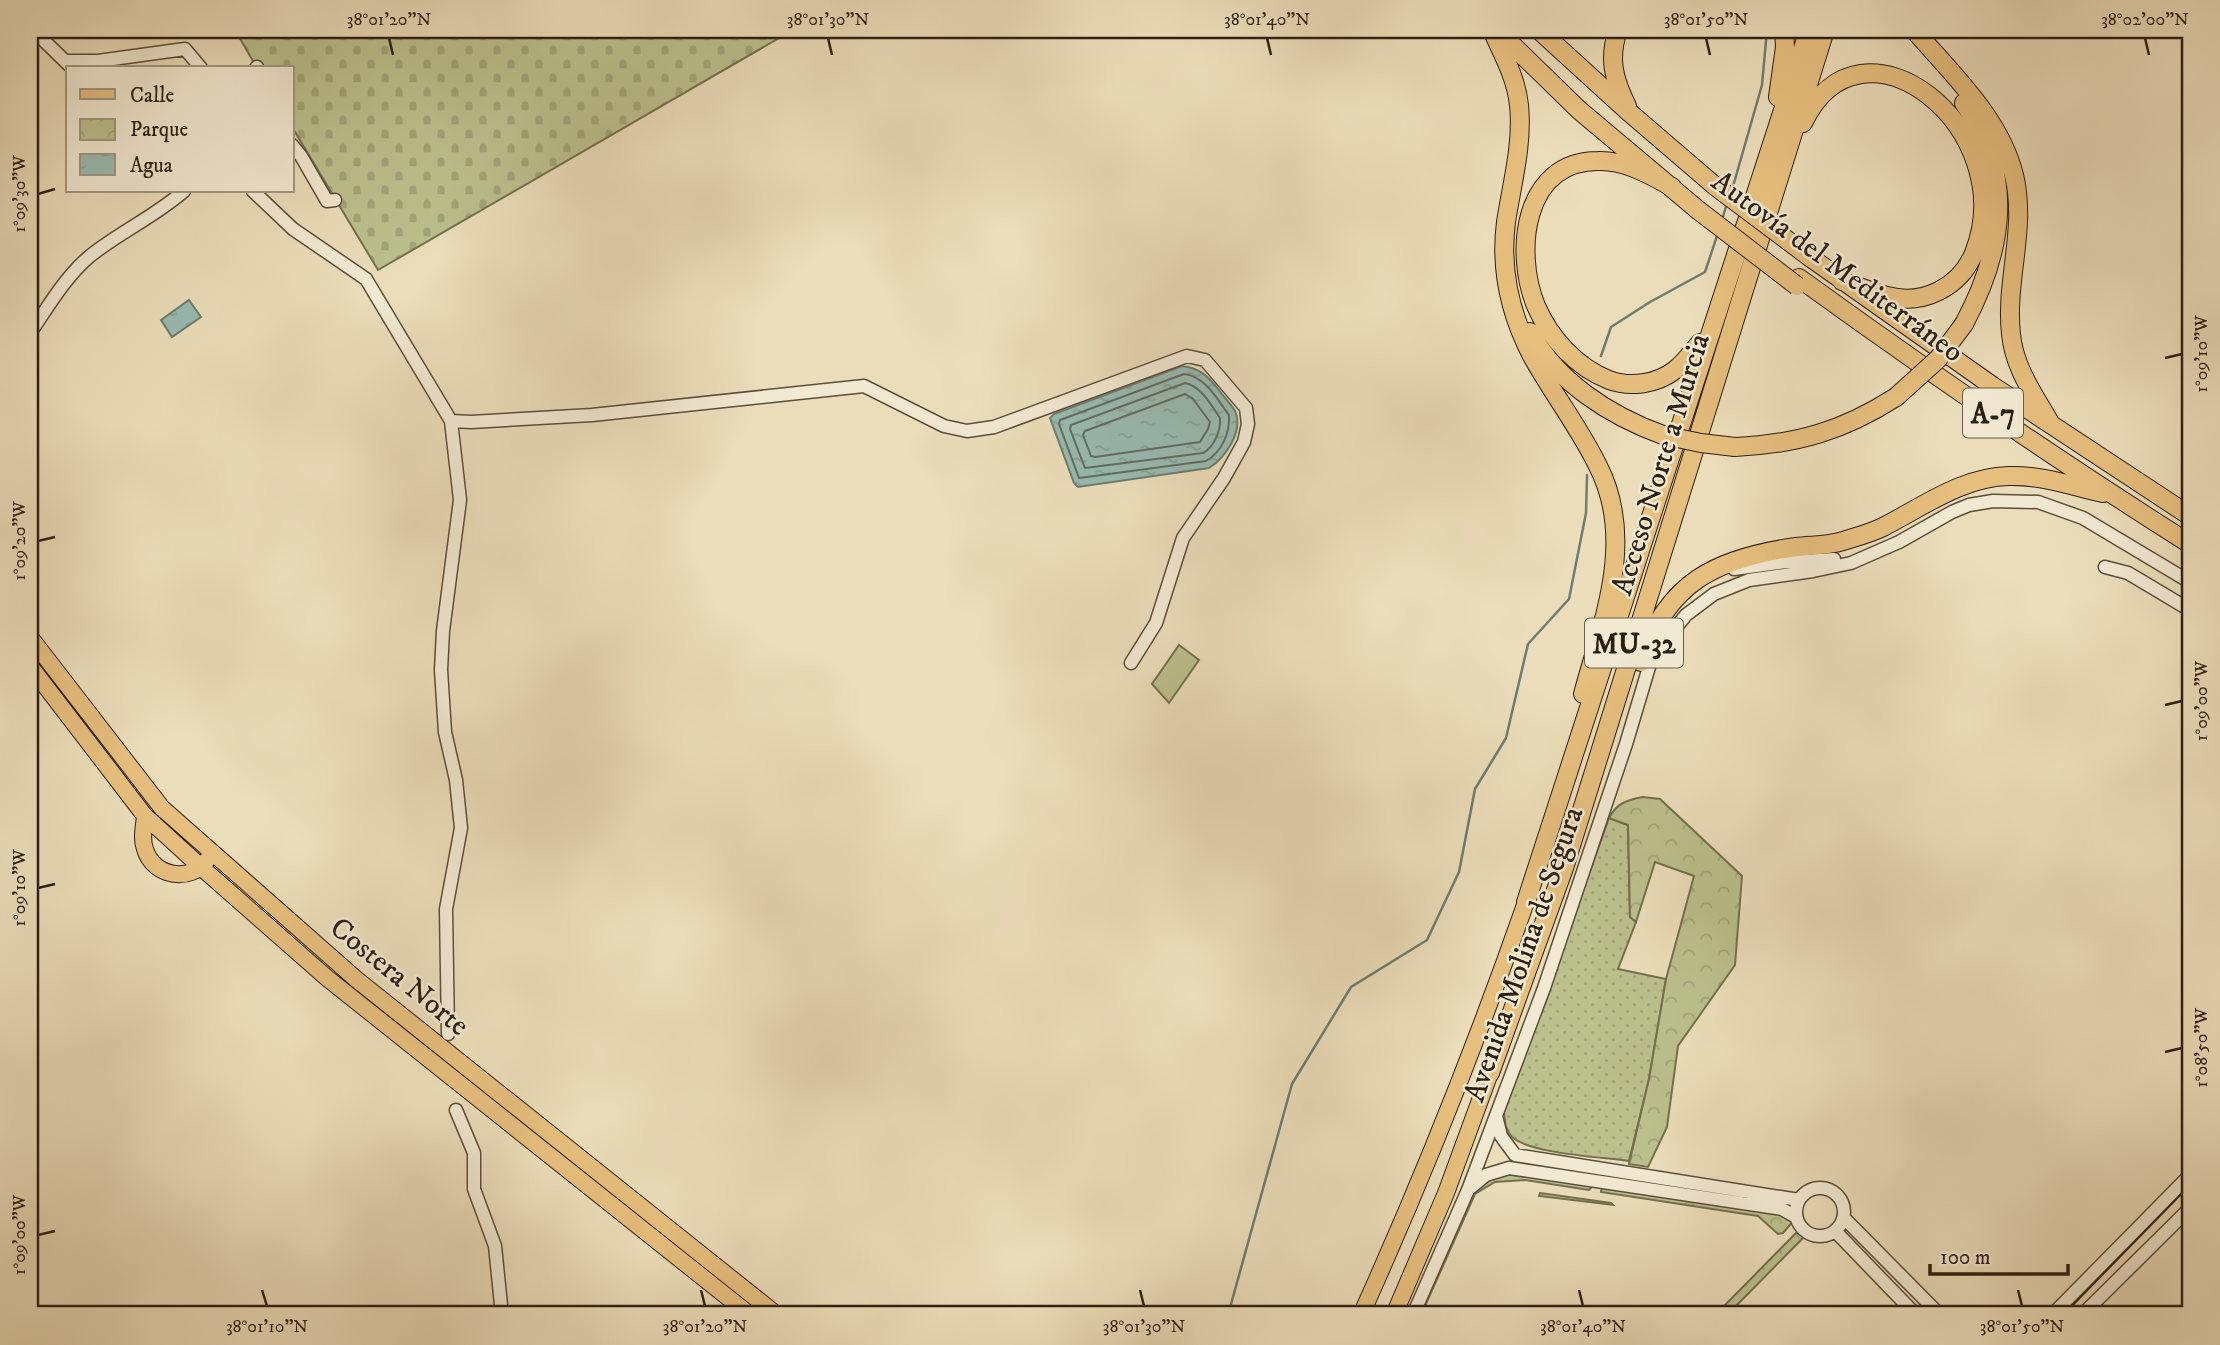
<svg xmlns="http://www.w3.org/2000/svg" width="2220" height="1345" font-family="'IM FELL DW Pica',serif">
  <style>
    .grass { fill: url(#grass-dots); stroke: #74704e; stroke-width: 2 }
    .cemetery { fill: url(#cemetery-stones); stroke: #74704e; stroke-width: 2 }
    .park { fill: url(#park-crowns); stroke: #74704e; stroke-width: 2 }
    .garden { fill: #bbc08d; stroke: #74704e; stroke-width: 2 }
    .water { fill: url(#water-ripples); stroke: #6d7d71; stroke-width: 2 }
    .lines { fill: none; stroke-linecap: round; stroke-linejoin: round }
    .shore { stroke: #626d61; stroke-width: 2 }
    .stream { stroke: #6d7d71; stroke-width: 2.5 }
    .minor-casing { stroke: #5c4e3a; stroke-width: 15 }
    .major-casing { stroke: #2d1f10; stroke-width: 18 }
    .highway-casing { stroke: #2d1f10; stroke-width: 20 }
    .minor { stroke: #f2e9d2; stroke-width: 12 }
    .major { stroke: #e6be7d; stroke-width: 16 }
    .highway { stroke: #e6be7d; stroke-width: 18 }
    .tram { stroke: #2d1f10; stroke-width: 2 }
    .highway-bridge-casing { stroke: #2d1f10; stroke-width: 20; stroke-linecap: butt }
    .highway-bridge { stroke: #e6be7d; stroke-width: 18 }
    .ticks { fill: none; stroke: #2d1f10; stroke-width: 2.5 }
    .labels { text-anchor: middle; stroke-width: 5; stroke-linejoin: round; paint-order: stroke }
    .shield { fill: #f2e9d2; stroke: #685c4a; stroke-width: 2 }
    .shield-label { font-size: 28px; font-weight: bold; fill: #2d1f10 }
    .street-label { font-size: 30px; fill: #2d1f10; stroke: #f2e9d2 }
    .neatline { fill: none; stroke: #2d1f10; stroke-width: 2.5 }
    .ticks-label { font-size: 18px; text-anchor: middle; fill: #2d1f10 }
  </style>
  <defs>
    <pattern id="grass-dots" width="8" height="8" patternUnits="userSpaceOnUse" patternTransform="scale(1.75)"><rect width="8" height="8" fill="#bbc08d"/><path d="M2 2h.1M6 6h.1" fill="none" stroke="#a1a579" stroke-width="1.8" stroke-linecap="round"/></pattern>
    <pattern id="cemetery-stones" width="16" height="16" patternUnits="userSpaceOnUse" patternTransform="scale(1.75)"><rect width="16" height="16" fill="#bbc08d"/><path d="M2 7V4a2 2 0 0 1 4 0v3zM10 15v-3a2 2 0 0 1 4 0v3z" fill="#a1a579"/></pattern>
    <pattern id="park-crowns" width="20" height="18" patternUnits="userSpaceOnUse" patternTransform="scale(1.75)"><rect width="20" height="18" fill="#bbc08d"/><path d="M2 6a3 3 0 1 1 6 0M12 15a3 3 0 1 1 6 0" fill="none" stroke="#a1a579"/></pattern>
    <pattern id="water-ripples" width="26" height="14" patternUnits="userSpaceOnUse" patternTransform="scale(1.75)"><rect width="26" height="14" fill="#98bbb2"/><path d="M2 4q2-2 4 0t4 0M15 11q2-2 4 0t4 0" fill="none" stroke="#83a098"/></pattern>
  </defs>
  <rect width="100%" height="100%" fill="#ebddba"/>
  <filter id="stains"><feTurbulence type="fractalNoise" baseFrequency=".00286" numOctaves="4"/><feColorMatrix values="0 0 0 0 .2 0 0 0 0 .09 0 0 0 0 .02 0 0 0 .5 -.17"/></filter>
  <radialGradient id="worn" r=".72"><stop offset=".6" stop-color="#630" stop-opacity="0"/><stop offset="1" stop-color="#630" stop-opacity=".3"/></radialGradient>
  <path class="grass" d="M1609 818 1628 825 1630 916 1636 922 1618 969 1666 979 1649 1079 1629 1161C1602 1157 1531 1154 1512 1137 1505 1130 1505 1121 1504 1112Z
    M1540 1193 1611 1203 1613 1205 1539 1196Z"/>
  <path class="cemetery" d="M235 30H793L378 270 292 127V68H257Z"/>
  <path class="park" d="M1643 797 1660 799 1742 876 1735 965 1678 1046 1667 1127 1648 1167 1629 1164 1649 1079 1666 979 1694 876 1655 862 1636 922 1630 917 1628 825 1609 818C1617 803 1627 800 1643 797Z
    M1516 1173 1589 1184 1592 1187 1589 1190 1525 1180 1495 1182 1475 1194 1421 1315H1417L1474 1190 1496 1176Z
    M1602 1186 1785 1214 1795 1219 1783 1233 1778 1234 1758 1216 1601 1192Z
    M1800 1229 1806 1235 1730 1312H1724L1723 1307Z"/>
  <path class="garden" d="M1179 645 1199 660 1169 703 1152 684Z"/>
  <path class="water" d="M189 300 201 317 172 337 161 320Z
    M1182 366C1199 368 1208 376 1218 389 1223 396 1231 404 1235 411 1244 431 1225 458 1209 468L1078 487 1074 483 1050 418 1054 414Z"/>
  <g class="lines">
    <path class="shore" d="M1184 374C1205 376 1217 399 1229 415 1230 433 1222 452 1206 461L1079 478 1059 424 1060 420Z
      M1185 383C1201 386 1211 405 1220 418 1221 431 1214 447 1203 453L1085 468 1070 429 1071 425Z
      M1185 394 1193 399 1210 422 1208 429 1200 442 1095 457 1091 456 1083 435 1085 431Z"/>
    <path class="stream" d="M1732 190 1762 85 1767 30
      M1722 220 1727 203
      M1601 356 1611 327 1650 302 1705 272 1718 233
      M1228 1315 1292 1084 1351 987 1427 940 1459 872 1475 789 1506 738 1528 644 1569 599 1586 513 1587 475"/>
    <g class="minor-casing">
      <path id="minor" d="M33 30 69 65
        M66 61H98L185 49 201 68
        M256 68 257 67
        M292 145 301 156 327 201 335 200
        M253 191 293 229 366 279 451 421 460 500 443 631 441 670 445 732 456 780 461 828 446 909 448 1034
        M30 333C48 307 65 277 90 256 120 232 154 217 184 191
        M451 421 471 422 592 415 864 386 944 426 967 431 994 427 1187 356 1205 360 1246 408 1248 424 1244 442 1224 478 1183 538 1156 623 1131 663
        M2105 567 2128 573 2190 610
        M1734 569 1785 562 1834 559
        M456 1110 474 1153V1189L495 1246 502 1315
        M1496 1116 1501 1136 1515 1155 1799 1200
        M1796 1212a24 24 0 1 1 48 0a24 24 0 1 1-48 0Z
        M1468 1190 1486 1175 1509 1168 1782 1209 1796 1217
        M1844 1218 1940 1315
        M1836 1232 1916 1315
        M1413 1315 1468 1190 1544 988 1626 744 1652 657 1686 615 1714 594 1749 580 1813 571 1851 563 1899 542 1952 512 1969 505 1993 501 2038 502 2083 518 2190 582
        M2052 1315 2190 1175
        M2082 1315 2190 1208"/>
    </g>
    <g class="major-casing">
      <path id="major" d="M30 637 162 808 356 979 777 1315
        M30 666 145 816 202 868 327 978 750 1315
        M145 816C144 827 141 839 145 849 153 877 191 883 207 860
        M1361 1315C1422 1180 1477 1042 1526 902
        M1394 1315 1446 1193 1490 1073"/>
    </g>
    <g class="highway-casing">
      <path id="highway" d="M1492 30C1503 55 1516 77 1519 105 1523 144 1512 183 1506 222 1500 269 1510 314 1532 356 1553 394 1579 427 1598 466 1636 540 1603 620 1583 694
        M1539 30 1630 113 1715 186
        M1618 30C1608 59 1614 80 1627 106
        M1915 31C1952 74 2000 118 2014 175 2027 229 2005 280 2011 334 2014 367 2033 393 2049 421
        M1500 33 1579 110 1698 210
        M1778 97 1785 47 1784 30
        M1964 103C2015 176 2004 249 1964 324
        M1803 123C1861 0 2023 129 1974 253 1960 287 1923 306 1887 296 1872 292 1857 286 1842 281
        M1672 187C1650 175 1625 160 1598 161 1523 161 1514 252 1536 306 1550 338 1576 367 1609 380 1630 388 1657 384 1675 370 1684 363 1692 352 1700 343
        M1811 258 1994 387 2190 516
        M1799 278C1926 370 2057 460 2190 544
        M1530 332C1557 382 1610 416 1663 435
        M1735 447C1797 444 1843 431 1896 397
        M1641 662C1666 582 1717 558 1796 547 1811 545 1828 546 1843 541 1856 537 1871 533 1883 527 1924 506 1962 477 2009 476 2042 475 2072 486 2103 493
        M1526 902 1809 30
        M1490 1073 1564 868 1825 30"/>
    </g>
    <use href="#minor" class="minor"/>
    <use href="#major" class="major"/>
    <use href="#highway" class="highway"/>
    <path class="tram" d="M2063 1315 2190 1185"/>
    <g class="highway-bridge-casing">
      <path id="highway-bridge" d="M1715 186 1811 258
        M1698 210 1797 286
        M1896 397 1938 359 1964 324
        M1663 435 1701 443 1735 447"/>
    </g>
    <use href="#highway-bridge" class="highway-bridge"/>
  </g>
  <path class="ticks" d="M389 38 393 55M828 38 832 55M1267 38 1271 55M1706 38 1710 55M2145 38 2149 55M38 194 55 189M2165 358 2182 354M38 541 55 537M2165 705 2182 701M38 888 55 884M2165 1052 2182 1048M38 1235 55 1231M262 1290 267 1306M701 1290 705 1306M1140 1290 1144 1306M1579 1290 1583 1306M2018 1290 2022 1306"/>
  <g class="labels">
    <g class="shield">
      <rect x="1963" y="388.5" width="60" height="49" rx="5"/>
      <rect x="1585" y="618.5" width="98" height="49" rx="5"/>
    </g>
    <g class="shield-label">
      <text x="1993" y="423">A-7</text>
      <text x="1634" y="653">MU-32</text>
    </g>
    <g class="street-label">
      <text transform="translate(1838 266) rotate(36)" y="10">Autovía del Mediterráneo</text>
      <text transform="translate(1660 464) rotate(-73)" y="10">Acceso Norte a Murcia</text>
      <text transform="translate(1523 954) rotate(-71)" y="10">Avenida Molina de Segura</text>
      <text transform="translate(400 976) rotate(39)" y="10">Costera Norte</text>
    </g>
  </g>
  <rect width="2220" height="1345" fill="none" stroke="#ebddba" stroke-width="77"/>
  <rect x="66" y="66" width="228" height="126" fill="#f2e9d2" stroke="#a39884" stroke-width="2"/>
  <rect x="80" y="89" width="35" height="10" fill="#e6be7d" stroke="#a39884" stroke-width="2"/>
  <text x="130" y="102" font-size="21" fill="#2d1f10">Calle</text>
  <rect x="80" y="119" width="35" height="21" fill="url(#park-crowns)" stroke="#a39884" stroke-width="2"/>
  <text x="130" y="136" font-size="21" fill="#2d1f10">Parque</text>
  <rect x="80" y="154" width="35" height="21" fill="url(#water-ripples)" stroke="#a39884" stroke-width="2"/>
  <text x="130" y="172" font-size="21" fill="#2d1f10">Agua</text>
  <path d="M1930 1264v10h138v-10" fill="none" stroke="#2d1f10" stroke-width="3.5"/>
  <text x="1940" y="1264" font-size="21" fill="#2d1f10" stroke="#f2e9d2" stroke-width="5" paint-order="stroke">100 m</text>
  <rect x="38" y="38" width="2144" height="1268" class="neatline"/>
  <g class="ticks-label">
    <text x="389" y="25">38°01'20"N</text>
    <text x="828" y="25">38°01'30"N</text>
    <text x="1267" y="25">38°01'40"N</text>
    <text x="1706" y="25">38°01'50"N</text>
    <text x="2145" y="25">38°02'00"N</text>
    <text transform="translate(19 194) rotate(-90)" y="6">1°09'30"W</text>
    <text transform="translate(2201 354) rotate(-90)" y="6">1°09'10"W</text>
    <text transform="translate(19 541) rotate(-90)" y="6">1°09'20"W</text>
    <text transform="translate(2201 701) rotate(-90)" y="6">1°09'00"W</text>
    <text transform="translate(19 888) rotate(-90)" y="6">1°09'10"W</text>
    <text transform="translate(2201 1048) rotate(-90)" y="6">1°08'50"W</text>
    <text transform="translate(19 1235) rotate(-90)" y="6">1°09'00"W</text>
    <text x="267" y="1332">38°01'10"N</text>
    <text x="705" y="1332">38°01'20"N</text>
    <text x="1144" y="1332">38°01'30"N</text>
    <text x="1583" y="1332">38°01'40"N</text>
    <text x="2022" y="1332">38°01'50"N</text>
  </g>
  <rect width="100%" height="100%" filter="url(#stains)"/>
  <rect width="100%" height="100%" fill="url(#worn)"/>
</svg>
